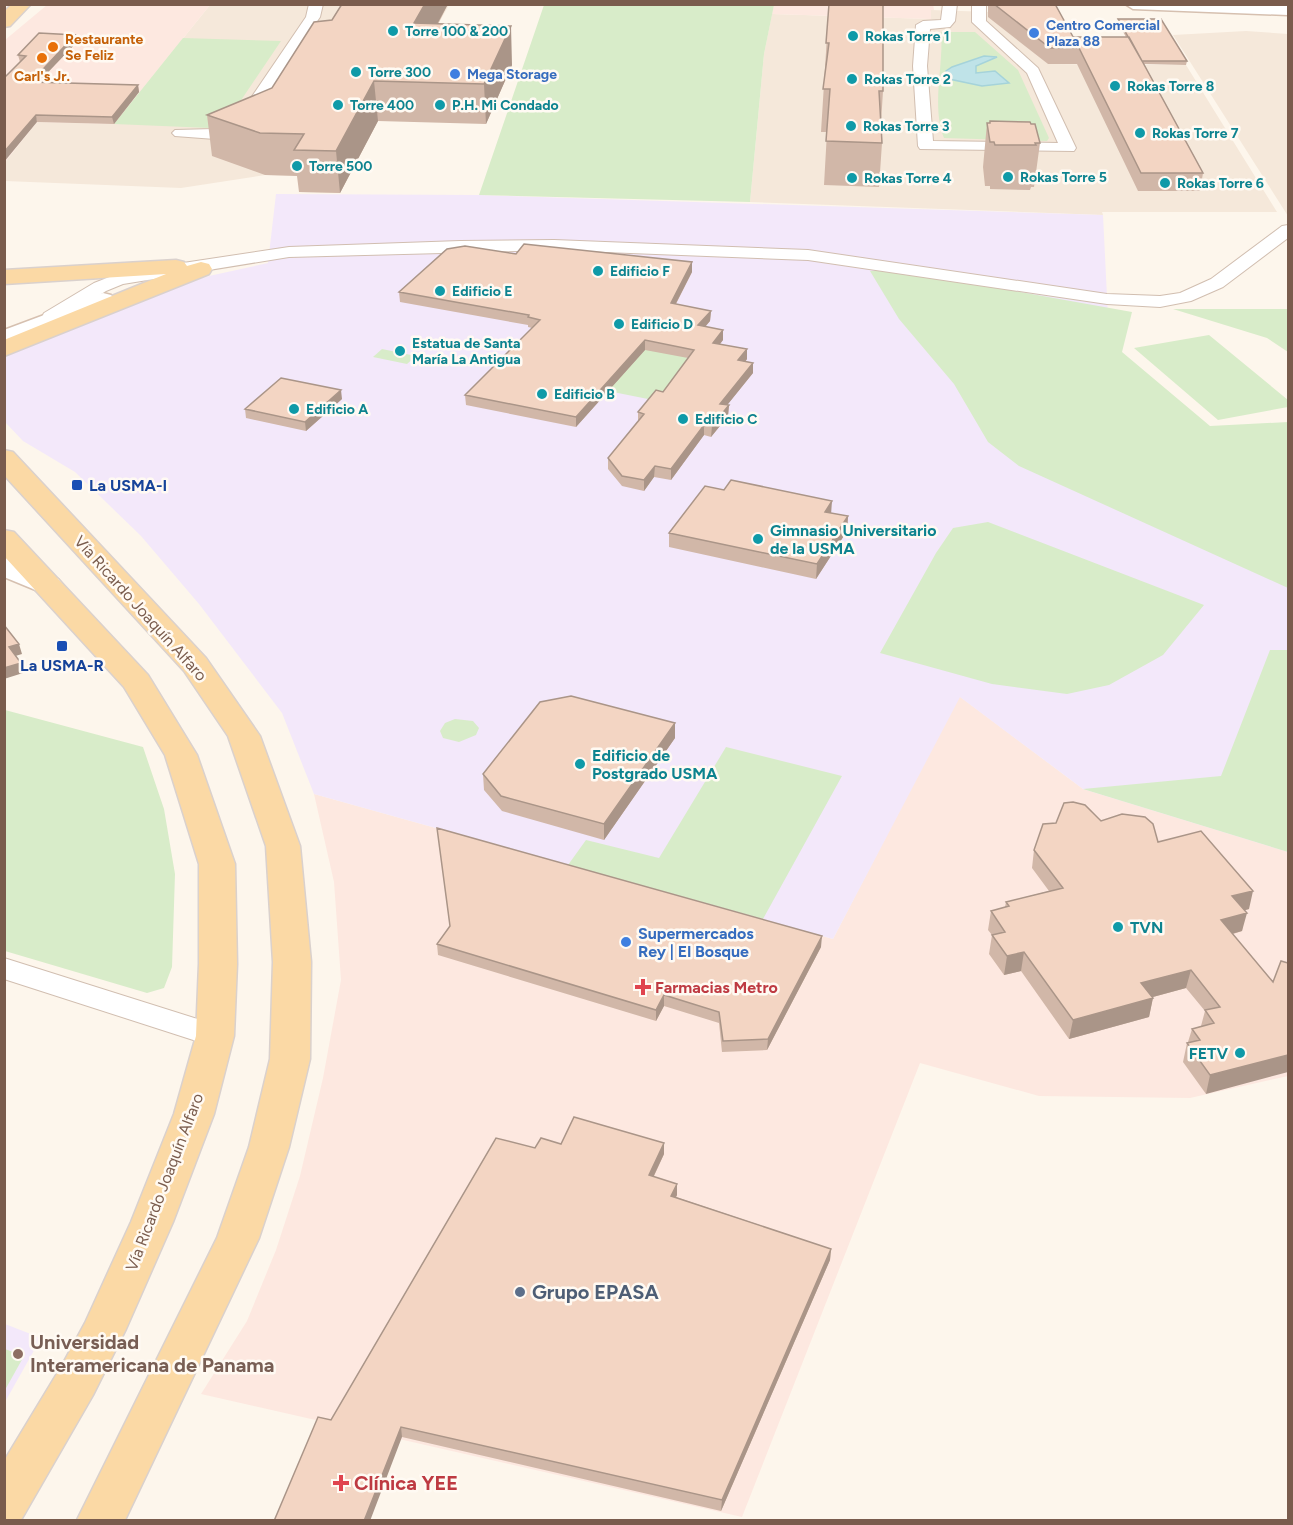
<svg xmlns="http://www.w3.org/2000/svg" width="1293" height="1525" font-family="Figtree,sans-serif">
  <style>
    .residential { fill: #f5e8da }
    .commercial { fill: #fde8e0 }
    .education { fill: #f3e8fa }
    .green { fill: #d8ecc9 }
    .water { fill: #bfe3e8; stroke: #a5d3da; stroke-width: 1.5 }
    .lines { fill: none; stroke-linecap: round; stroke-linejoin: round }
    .street-casing { stroke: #d1beb0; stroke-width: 2 }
    .secondary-casing { stroke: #d6c0b0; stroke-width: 3 }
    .primary-casing { stroke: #dad1cd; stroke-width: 3 }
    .street { fill: #fff; fill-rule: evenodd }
    .secondary { fill: #fff; fill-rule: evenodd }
    .primary { fill: #fbd9a5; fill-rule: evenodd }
    .wall { fill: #d1b7a8 }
    .shaded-wall { fill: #aa9588 }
    .building { fill: #f3d5c3; stroke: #aa9588; stroke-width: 1.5 }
    .culture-dot { fill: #0f9aa8; stroke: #fffaf3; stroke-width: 2 }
    .shop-dot { fill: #3f7fe0; stroke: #fffaf3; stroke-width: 2 }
    .food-dot { fill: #e8710a; stroke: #fffaf3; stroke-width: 2 }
    .transit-dot { fill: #1a4fb4; stroke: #fffaf3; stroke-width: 2 }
    .health-dot { fill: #e0444e; stroke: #fffaf3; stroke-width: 2 }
    .service-dot { fill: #5c6f8a; stroke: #fffaf3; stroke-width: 2 }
    .education-dot { fill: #8d6e63; stroke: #fffaf3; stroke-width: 2 }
    .labels { text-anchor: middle; stroke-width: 5; stroke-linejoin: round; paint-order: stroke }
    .far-shop-label { font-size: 14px; font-weight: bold; fill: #366cbe; stroke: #fffaf3; text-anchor: start }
    .far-culture-label { font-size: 14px; font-weight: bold; fill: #0d838f; stroke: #fffaf3; text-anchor: start }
    .far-food-label { font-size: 14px; font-weight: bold; fill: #c56008; stroke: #fffaf3; text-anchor: start }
    .transit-label { font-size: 16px; font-weight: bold; fill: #164399; stroke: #fffaf3; text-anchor: start }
    .culture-label { font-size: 16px; font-weight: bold; fill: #0d838f; stroke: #fffaf3; text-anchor: start }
    .street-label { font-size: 16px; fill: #7a5c4d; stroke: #fffaf3 }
    .shop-label { font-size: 16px; font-weight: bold; fill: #366cbe; stroke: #fffaf3; text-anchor: start }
    .health-label { font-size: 16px; font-weight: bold; fill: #be3a42; stroke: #fffaf3; text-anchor: start }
    .near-service-label { font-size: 20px; font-weight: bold; fill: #4e5e75; stroke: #fffaf3; text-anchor: start }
    .near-education-label { font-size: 20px; font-weight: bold; fill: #785e54; stroke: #fffaf3; text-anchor: start }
    .near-health-label { font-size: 20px; font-weight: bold; fill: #be3a42; stroke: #fffaf3; text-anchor: start }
  </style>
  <rect width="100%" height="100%" fill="#fdf6ec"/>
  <path class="residential" d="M210 5H449L417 61 394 89 340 193 299 192 307 176 265 175 181 188 5 181V162L37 122 114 124Z
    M931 10 991 12 1048 64 1186 65 1277 212H1102L1103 215 750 202 764 54 772 14 930 19Z
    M1246 31 1288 34V216L1173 35Z"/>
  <path class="commercial" d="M774 4H933L934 10H931V19L772 14Z
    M47 5H210L114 124 37 122 5 162V40Z
    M959 696 1083 789 1288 852V1076L1190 1098 1039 1096 920 1063 742 1517 201 1394 247 1321 276 1250 300 1176 323 1078 341 980 334 882 314 794 833 939Z"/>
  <path class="education" d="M276 194 479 195 1103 215 1112 399 1288 500V852L1083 789 960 697 833 939 314 794 282 713 199 604 141 536 75 472 23 441 5 422V357L120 305 209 276 268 263Z
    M5 1324 41 1338 5 1402Z"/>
  <path class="green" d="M544 5H774L764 54 750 202 479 195Z
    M941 32H975L1018 70 1049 138 1047 141 944 138C931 105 944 66 941 32Z
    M183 38 281 41 225 124 210 128 114 124Z
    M870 271H903L1132 312 1122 352 1210 426 1288 422V588L1019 466 988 442 954 384 899 319Z
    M1173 309H1288V352L1267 338Z
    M550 332 681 354 693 362 663 402 608 391 621 376Z
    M1209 335 1288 400V407L1218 420 1134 348Z
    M382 349 416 356 407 364 373 357Z
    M988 522 1204 605 1163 655 1109 685 1067 694 992 684 880 653 936 553 953 528Z
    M1270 650H1288V852L1083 789 1221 776Z
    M5 710 143 747 164 809 175 874 172 967 164 988 147 993 5 951Z
    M455 719 473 721 479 728 476 735 459 742 443 738 440 731 445 723Z
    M726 747 842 776 763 919 568 865 586 840 659 858Z
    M5 1349 24 1356 5 1390 4 1349Z"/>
  <path class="water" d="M984 56 997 57 976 66V73L995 71 1009 83 982 86 949 79 946 71 952 67Z"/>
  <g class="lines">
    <g class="street-casing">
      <path id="street" d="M309 4H323L320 17 244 129 215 139 175 136 172 133 175 130 214 129 234 123 306 17Z
        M943 4H957L955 21 950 27 930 29 927 66 933 141 1058 143 1027 73 972 22V4H986V21L1038 68 1076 148 1074 151 920 149 918 146 913 66 916 25 923 21 941 20Z
        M1288 225V238L1223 287 1191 301 1160 307 1107 304 808 260 554 250 289 257 123 284 106 291 58 321H44L42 317 44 313 94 283 112 276 150 268 289 247 460 241 554 240 808 250 1107 294 1160 296 1180 293 1211 279 1282 226Z
        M4 958 226 1028 230 1036 226 1044 215 1047 4 979Z"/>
    </g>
    <g class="secondary-casing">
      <path id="secondary" d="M1125 4 1288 5V15L1133 9Z
        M103 293 111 295 115 300 111 305 4 346V330Z
        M4 554 58 579 63 585 58 591 48 594 38 591 4 577Z"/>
    </g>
    <g class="primary-casing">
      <path id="primary" d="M12 4H31L10 26 4 27V12Z
        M176 260 184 262 187 266 201 262 209 264 212 269 209 274 4 356V340L166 274 4 284V270Z
        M4 450 13 452 206 658 260 736 300 846 311 962 310 1059 289 1147 259 1238 125 1520H77L217 1238 249 1147 270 1059 273 962 266 846 228 736 184 671 4 475Z
        M4 530 14 532 148 675 197 755 235 864 237 964 234 1036 214 1114 173 1222 126 1329 93 1395 21 1520H4V1461L61 1367 85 1323 131 1222 174 1114 196 1036 199 964V864L165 755 124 687 4 556Z"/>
    </g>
    <use href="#street" class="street"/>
    <use href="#secondary" class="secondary"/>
    <use href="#primary" class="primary"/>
  </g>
  <path class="wall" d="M342 4H448L438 24 512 65 486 124 378 121 340 193 299 192 297 176 265 175 212 156 207 115 272 88 332 20Z
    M829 4 883 91 881 123 882 143 879 187 824 185 827 132H821Z
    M988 4H1055L1073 38 1126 37 1118 23V19L1187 61 1186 65 1144 64 1203 173 1200 191H1138L1077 64H1048L988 17Z
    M77 42 38 82 138 85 139 92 114 124 37 122 18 55Z
    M987 123 1040 143 1034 187H1031L1030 190 990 189V186H985L983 167Z
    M516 254 692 262V272L676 304 711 311 710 321 705 327 723 340 720 344 747 359 745 362 753 363V373L727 405H729L728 416 711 437 704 435 671 480 654 477 644 491 622 486 608 469V458L638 421V412L663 392 688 358 645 350 576 427 466 405 465 395 532 328 528 327V325L400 302 399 292Z
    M342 399 306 431 246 418 245 409Z
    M831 513 848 516 847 531 816 579 669 547V533Z
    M675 723V738L604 840 502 811 484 790 483 774Z
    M1101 821 1158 842 1249 909 1245 910 1242 931 1233 934 1273 982 1288 963 1206 1094 1183 1062 1187 1043 1188 1042 1192 1029 1201 1026 1205 1011 1186 988 1153 997 1149 1017 1069 1039 1021 971 1004 975 989 954 992 935 988 930 991 911 1005 907 1006 902 1049 891 1032 868 1034 850Z
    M437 828 821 947 767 1050 722 1052 719 1023 664 1006 656 1021 438 955 437 944 450 927Z
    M561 1144 664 1154 654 1176 677 1195 676 1197 831 1249 830 1260 721 1511 402 1437 331 1420 535 1148Z"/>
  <path class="shaded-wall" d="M425 4H448L417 61 414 23Z
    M511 26 512 65 486 124 484 84Z
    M75 35 77 42 32 89 31 82Z
    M374 81 378 121 340 193 336 151Z
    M138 85 139 92 114 124 112 117Z
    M36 115 37 122 4 162V152Z
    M692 262V272L671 313V303Z
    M711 311 710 321 698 335V325Z
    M723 330V340L713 353V343Z
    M645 340V350L576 427V417Z
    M747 349V359L738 371V360Z
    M753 363V373L720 414V404Z
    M341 390 342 399 306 431 305 422Z
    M729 405 728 416 711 437 712 426Z
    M704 425V435L671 480V469Z
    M655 466 654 477 644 491V480Z
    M832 501 831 515 825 512Z
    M848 516 847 531 816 579 817 564Z
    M19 644 22 654 12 657 9 647Z
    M21 663 23 673 4 679V668Z
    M675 723V738L604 840V824Z
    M1253 891 1249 909 1228 915 1232 896Z
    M1247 913 1242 931 1217 938 1221 920Z
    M822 936 821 947 767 1050 768 1039Z
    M1024 952 1021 971 1004 975 1007 956Z
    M1191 970 1186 988 1138 1001 1141 983Z
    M664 995V1006L656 1021V1010Z
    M1153 998 1149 1017 1069 1039 1073 1020Z
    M1288 1055V1072L1206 1094 1210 1075Z
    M664 1143V1154L649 1186V1175Z
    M677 1184V1195L671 1207V1196Z
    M831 1249 830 1260 721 1511 722 1500Z
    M401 1427 402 1437 370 1521H364Z"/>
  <path class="building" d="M342 4H425L414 23 511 26 484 84 374 81 336 151 294 150 304 134 260 133 207 115 272 88 314 22 332 20Z
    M829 4H883V91H879L882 143 826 141 830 89H823L829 43H826Z
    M994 4H1055L1077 44 1073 37H1129L1203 173H1141L1079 48H1050Z
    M1118 19H1161L1187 61H1142Z
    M39 33 75 35 31 82 138 85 112 117 36 115 4 152V78L26 56 18 55Z
    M990 121 1030 122 1031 124H1035L1040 143H1035L1036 145H995L994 142H990L987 123H990Z
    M524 244 692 262 671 303 711 311 698 325 723 330 713 343 747 349 738 360 753 363 720 404 729 405 712 426 704 425 671 469 655 466 644 480 622 476 608 458 644 414 638 412 656 390 663 392 694 350 645 340 576 417 465 395 540 320 528 317 529 315 399 292 447 249 465 246 516 254Z
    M281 378 341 390 305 422 245 409Z
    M731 480 832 501 825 512 848 516 817 564 669 533 705 486 724 490Z
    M4 625 19 644 9 647 21 663 4 668Z
    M571 696 675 723 604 824 501 796 483 774 540 702Z
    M1073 802 1085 805 1101 821 1122 814 1145 817 1153 824 1158 842 1201 831 1253 891 1232 896 1247 913 1221 920 1273 982 1281 961 1288 963V1055L1210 1075 1187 1043 1200 1040 1192 1029 1214 1023 1205 1010 1220 1007 1191 970 1141 983 1153 998 1073 1020 1024 952 1007 956 992 935 1005 932 991 911 1009 906 1006 902 1063 888 1034 850 1043 824 1056 823 1064 803Z
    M437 828 508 848 822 936 768 1039 723 1041 719 1012 664 995 656 1010 437 944 450 926Z
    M574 1117 664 1143 649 1175 677 1184 671 1196 831 1249 722 1500 401 1427 364 1521H274L318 1417 331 1420 496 1138 535 1148 541 1138 561 1144Z"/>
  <g class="culture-dot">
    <circle cx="393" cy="31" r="6"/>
    <circle cx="853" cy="36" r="6"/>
    <circle cx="356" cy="72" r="6"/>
    <circle cx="852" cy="79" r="6"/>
    <circle cx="1115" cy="86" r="6"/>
    <circle cx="338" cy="105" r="6"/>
    <circle cx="440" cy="105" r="6"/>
    <circle cx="851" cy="126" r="6"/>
    <circle cx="1140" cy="133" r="6"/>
    <circle cx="297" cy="166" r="6"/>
    <circle cx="1008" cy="177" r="6"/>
    <circle cx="852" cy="178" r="6"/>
    <circle cx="1165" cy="183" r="6"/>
    <circle cx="598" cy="271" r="6"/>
    <circle cx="440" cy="291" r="6"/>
    <circle cx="619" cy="324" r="6"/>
    <circle cx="400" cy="351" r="6"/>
    <circle cx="542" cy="394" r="6"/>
    <circle cx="294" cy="409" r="6"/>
    <circle cx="683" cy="419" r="6"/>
    <circle cx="758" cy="539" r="6"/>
    <circle cx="580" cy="764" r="6"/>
    <circle cx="1118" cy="927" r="6"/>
    <circle cx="1240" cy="1053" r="6"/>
  </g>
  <g class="shop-dot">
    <circle cx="1034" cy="33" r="6"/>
    <circle cx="455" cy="74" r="6"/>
    <circle cx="626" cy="942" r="6"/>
  </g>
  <g class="food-dot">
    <circle cx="53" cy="47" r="6"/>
    <circle cx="42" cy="58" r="6"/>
  </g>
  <g class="transit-dot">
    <rect x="71" y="479" width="12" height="12" rx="3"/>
    <rect x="56" y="640" width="12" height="12" rx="3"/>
  </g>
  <g class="health-dot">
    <path d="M640 978h6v6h6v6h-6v6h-6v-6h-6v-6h6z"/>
    <path d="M338 1474h6v6h6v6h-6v6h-6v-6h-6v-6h6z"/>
  </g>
  <circle class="service-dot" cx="520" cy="1292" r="6"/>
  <circle class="education-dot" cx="18" cy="1354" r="6"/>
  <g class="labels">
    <g class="far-shop-label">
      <text x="1046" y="30">Centro Comercial<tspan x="1046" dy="16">Plaza 88</tspan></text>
      <text x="467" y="79">Mega Storage</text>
    </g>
    <g class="far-culture-label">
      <text x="405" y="36">Torre 100 &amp; 200</text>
      <text x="865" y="41">Rokas Torre 1</text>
      <text x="368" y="77">Torre 300</text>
      <text x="864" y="84">Rokas Torre 2</text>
      <text x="1127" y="91">Rokas Torre 8</text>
      <text x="350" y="110">Torre 400</text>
      <text x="452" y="110">P.H. Mi Condado</text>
      <text x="863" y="131">Rokas Torre 3</text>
      <text x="1152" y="138">Rokas Torre 7</text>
      <text x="309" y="171">Torre 500</text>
      <text x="1020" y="182">Rokas Torre 5</text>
      <text x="864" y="183">Rokas Torre 4</text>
      <text x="1177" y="188">Rokas Torre 6</text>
      <text x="610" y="276">Edificio F</text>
      <text x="452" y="296">Edificio E</text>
      <text x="631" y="329">Edificio D</text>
      <text x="412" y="348">Estatua de Santa<tspan x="412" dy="16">María La Antigua</tspan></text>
      <text x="554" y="399">Edificio B</text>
      <text x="306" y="414">Edificio A</text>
      <text x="695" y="424">Edificio C</text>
    </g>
    <g class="far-food-label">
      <text x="65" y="44">Restaurante<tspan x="65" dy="16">Se Feliz</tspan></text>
      <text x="42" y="81" text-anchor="middle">Carl's Jr.</text>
    </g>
    <g class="transit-label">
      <text x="89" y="491">La USMA-I</text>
      <text x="62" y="671" text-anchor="middle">La USMA-R</text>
    </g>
    <g class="culture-label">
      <text x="770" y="536">Gimnasio Universitario<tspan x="770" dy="18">de la USMA</tspan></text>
      <text x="592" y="761">Edificio de<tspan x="592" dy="18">Postgrado USMA</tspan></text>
      <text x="1130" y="933">TVN</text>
      <text x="1228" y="1059" text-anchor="end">FETV</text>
    </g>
    <g class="street-label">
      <text transform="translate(141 608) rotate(48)" y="6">Vía Ricardo Joaquín Alfaro</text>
      <text transform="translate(164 1182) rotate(-69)" y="6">Vía Ricardo Joaquín Alfaro</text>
    </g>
    <g class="shop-label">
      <text x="638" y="939">Supermercados<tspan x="638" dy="18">Rey | El Bosque</tspan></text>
    </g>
    <g class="health-label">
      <text x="655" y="993">Farmacias Metro</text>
    </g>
    <g class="near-service-label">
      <text x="532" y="1299">Grupo EPASA</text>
    </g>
    <g class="near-education-label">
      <text x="30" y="1349">Universidad<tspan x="30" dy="23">Interamericana de Panama</tspan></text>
    </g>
    <g class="near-health-label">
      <text x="354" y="1490">Clínica YEE</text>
    </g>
  </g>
  <rect width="1293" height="1525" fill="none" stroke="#7a5c4d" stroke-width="12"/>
</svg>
